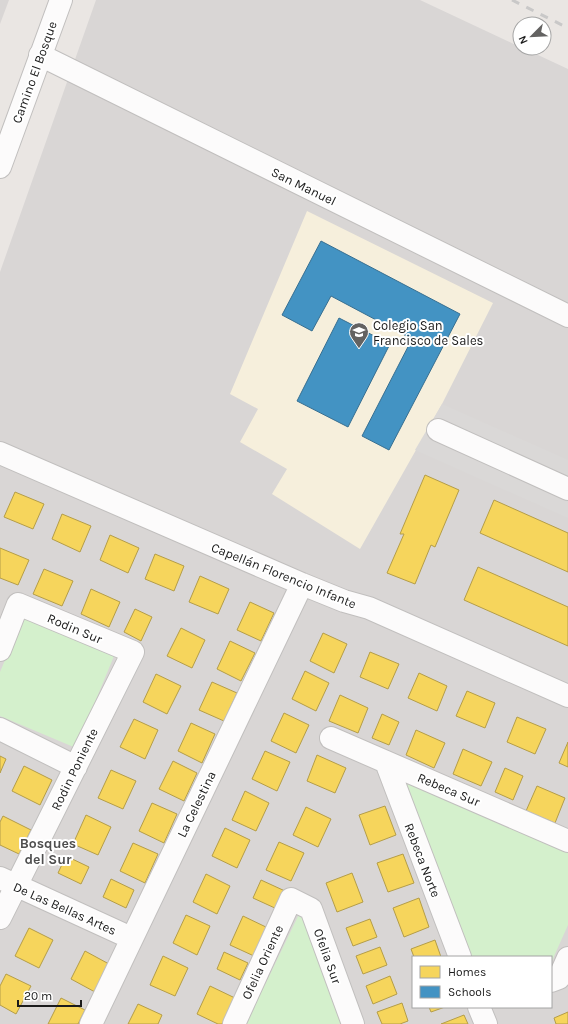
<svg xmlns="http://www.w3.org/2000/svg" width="568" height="1024" font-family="Karla,sans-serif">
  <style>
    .residential { fill: #d9d6d5; fill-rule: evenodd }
    .education { fill: #f6efdc }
    .park { fill: #d4f0cc }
    .parking { fill: #dad8d7 }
    .homes { fill: #f6d55c; stroke: #b49d48 }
    .schools { fill: #4393c3; stroke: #376f91 }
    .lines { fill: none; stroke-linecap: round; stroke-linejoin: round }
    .minor-casing { stroke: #c1bfbe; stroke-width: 24 }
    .minor { stroke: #fcfbfb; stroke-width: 22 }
    .rail { stroke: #c9c8c8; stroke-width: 3; stroke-dasharray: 8 8; stroke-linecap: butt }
    .labels { text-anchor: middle; stroke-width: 4; stroke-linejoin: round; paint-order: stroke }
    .street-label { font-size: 13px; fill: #1b1b1b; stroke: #fff }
    .poi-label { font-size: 13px; fill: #1b1b1b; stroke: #fff; text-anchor: start }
    .neighbourhood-label { font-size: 14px; font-weight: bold; fill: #4e4e4e; stroke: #fff }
  </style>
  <rect width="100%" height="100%" fill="#eae6e3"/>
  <path class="residential" d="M0 0H9L0 24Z
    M96 0H420L520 47V48H523L568 69V1024H0V272ZM413 957H551V1007H413Z"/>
  <path class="education" d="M307 211 493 303 442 404 360 549 272 494 287 469 240 442 258 409 230 394Z"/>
  <path class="park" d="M23 617 114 656 76 748 0 716V672Z
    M400 778 568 851V925L551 963V957H468Z
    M302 908 346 1024H246Z"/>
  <path class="parking" d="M442 404 568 460V518L415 450Z"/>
  <path class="homes" d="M425 475 459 490 435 547 431 545 415 584 387 573 404 534H400Z
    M15 492 44 504 33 529 4 517Z
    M494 500 568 533V572L480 533Z
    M62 514 91 526 80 552 52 539Z
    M110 535 139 548 128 573 100 560Z
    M0 548 29 560 18 585 0 578Z
    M155 554 184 566 174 591 145 579Z
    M478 567 568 607V646L464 600Z
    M44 569 73 581 62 606 33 594Z
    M200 576 229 589 218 614 189 602Z
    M91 589 120 602 109 627 81 614Z
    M250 602 274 613 261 641 237 630Z
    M135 609 152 617 141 641 124 632Z
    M181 628 205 640 192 668 167 656Z
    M323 633 347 644 334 673 310 661Z
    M230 641 255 653 241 681 217 669Z
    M370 652 399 664 388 689 360 677Z
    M305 671 329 683 316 711 292 699Z
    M419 673 447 686 437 711 408 698Z
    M156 674 181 686 167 714 143 702Z
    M212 682 237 693 224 721 199 710Z
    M467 691 495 703 485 728 456 716Z
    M340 695 368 708 358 733 329 721Z
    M284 713 309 725 296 753 271 741Z
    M382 714 399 722 389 745 372 738Z
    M517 717 546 729 535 754 507 742Z
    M134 719 158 730 145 759 120 747Z
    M191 723 215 734 202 763 178 751Z
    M416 730 445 743 434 768 406 755Z
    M568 742V767L559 763Z
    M463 749 492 762 481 786 453 774Z
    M265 751 290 762 277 791 252 779Z
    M317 755 346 768 335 793 307 781Z
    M0 756 6 759 0 773Z
    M173 761 197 773 184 801 159 789Z
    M24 766 52 780 40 805 12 791Z
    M505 768 523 776 513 800 495 792Z
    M111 770 136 781 123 809 98 798Z
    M537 786 565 798 555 823 526 811Z
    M245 791 269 803 256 831 232 820Z
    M152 803 177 814 164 843 139 831Z
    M385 806 396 835 370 845 359 815Z
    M306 807 331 819 318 847 293 835Z
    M86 815 111 827 98 855 73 844Z
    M3 816 31 830 19 854 0 845V822Z
    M225 828 250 840 237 868 212 856Z
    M279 842 304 853 291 881 266 870Z
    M133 843 158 854 145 883 120 871Z
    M403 854 414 883 388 892 377 863Z
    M66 856 89 867 81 884 58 873Z
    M352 873 363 902 337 912 326 883Z
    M206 874 230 886 217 914 193 902Z
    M111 879 134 890 126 908 103 897Z
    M261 880 285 891 277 909 253 898Z
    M419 898 429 927 404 937 393 908Z
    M186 915 210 926 197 955 173 943Z
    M243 916 268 928 254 956 230 945Z
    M370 919 377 937 353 946 346 928Z
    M29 928 53 940 39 968 15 956Z
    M435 940 441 957H414L411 949Z
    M380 947 387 965 363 974 356 956Z
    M85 951 109 964 95 992 71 979Z
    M224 952 248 963 240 980 217 969Z
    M163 956 188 968 175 996 150 985Z
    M6 974 31 986 16 1014 0 1005V986Z
    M390 976 397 994 373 1004 366 986Z
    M210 986 235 998 223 1024H218L197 1014Z
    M61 998 85 1010 78 1024H48Z
    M402 1003 408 1021 400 1024H382L377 1012Z
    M138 1004 162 1015 158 1024H128Z
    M429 1007H445L431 1012Z
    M568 1012V1024H556L554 1018Z
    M464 1015 468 1024H441Z"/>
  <path class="schools" d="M321 241 460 314 389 450 362 436 412 339 331 296 312 331 282 315Z
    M339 318 390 344 348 427 297 401Z"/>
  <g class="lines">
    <g class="minor-casing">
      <path id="minor" d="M40 55 568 316
        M0 167 61 0
        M438 430 568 489
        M0 453 302 584 344 601 369 608 568 696
        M0 650 18 604 133 652 0 918
        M0 729 76 767
        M331 738 568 841
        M386 762 460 957
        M0 878 131 938
        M551 981 559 978 568 958
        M479 1007 486 1024
        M91 1024 302 584
        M234 1024 291 899 311 909 353 1024"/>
    </g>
    <use href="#minor" class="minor"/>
    <path class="rail" d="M512 0 568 28"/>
  </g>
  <defs>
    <g id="school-pin" transform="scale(1)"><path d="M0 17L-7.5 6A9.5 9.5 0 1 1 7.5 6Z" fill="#636261" stroke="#fff"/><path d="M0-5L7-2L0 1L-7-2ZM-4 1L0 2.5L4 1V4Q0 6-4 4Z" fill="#fff"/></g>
  </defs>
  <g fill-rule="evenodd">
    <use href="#school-pin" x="359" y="332"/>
  </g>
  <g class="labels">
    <g class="street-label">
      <text transform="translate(34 72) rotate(-70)" y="5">Camino El Bosque</text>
      <text transform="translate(304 186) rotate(26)" y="5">San Manuel</text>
      <text transform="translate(284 575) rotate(22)" y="5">Capellán Florencio Infante</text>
      <text transform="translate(75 628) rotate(23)" y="5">Rodin Sur</text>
      <text transform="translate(74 769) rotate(-64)" y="5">Rodin Poniente</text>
      <text transform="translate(449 789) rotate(23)" y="5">Rebeca Sur</text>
      <text transform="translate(196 804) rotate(-64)" y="5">La Celestina</text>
      <text transform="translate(423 860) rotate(69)" y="5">Rebeca Norte</text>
      <text transform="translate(65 908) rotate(24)" y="5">De Las Bellas Artes</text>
      <text transform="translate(328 956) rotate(70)" y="5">Ofelia Sur</text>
      <text transform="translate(262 962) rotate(-65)" y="5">Ofelia Oriente</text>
    </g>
    <g class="poi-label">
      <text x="373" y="330">Colegio San<tspan x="373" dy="15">Francisco de Sales</tspan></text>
    </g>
    <g class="neighbourhood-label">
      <text x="48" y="848">Bosques<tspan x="48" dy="16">del Sur</tspan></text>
    </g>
  </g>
  <rect x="412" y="956" width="140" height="52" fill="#ffffff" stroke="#a4a4a4"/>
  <rect x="420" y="966" width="20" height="12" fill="#f6d55c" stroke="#a4a4a4"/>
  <text x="448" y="976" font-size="12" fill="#1b1b1b">Homes</text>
  <rect x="420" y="986" width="20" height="12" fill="#4393c3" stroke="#a4a4a4"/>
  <text x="448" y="996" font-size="12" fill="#1b1b1b">Schools</text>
  <g transform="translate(532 36) rotate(246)"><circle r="19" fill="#ffffff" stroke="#a4a4a4"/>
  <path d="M0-3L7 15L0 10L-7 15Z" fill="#636261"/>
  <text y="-6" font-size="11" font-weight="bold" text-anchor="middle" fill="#1b1b1b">N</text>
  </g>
  <path d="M18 1000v6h63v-6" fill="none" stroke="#1b1b1b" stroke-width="2"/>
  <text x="24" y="1000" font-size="12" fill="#1b1b1b" stroke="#ffffff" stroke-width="3" paint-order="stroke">20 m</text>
</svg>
